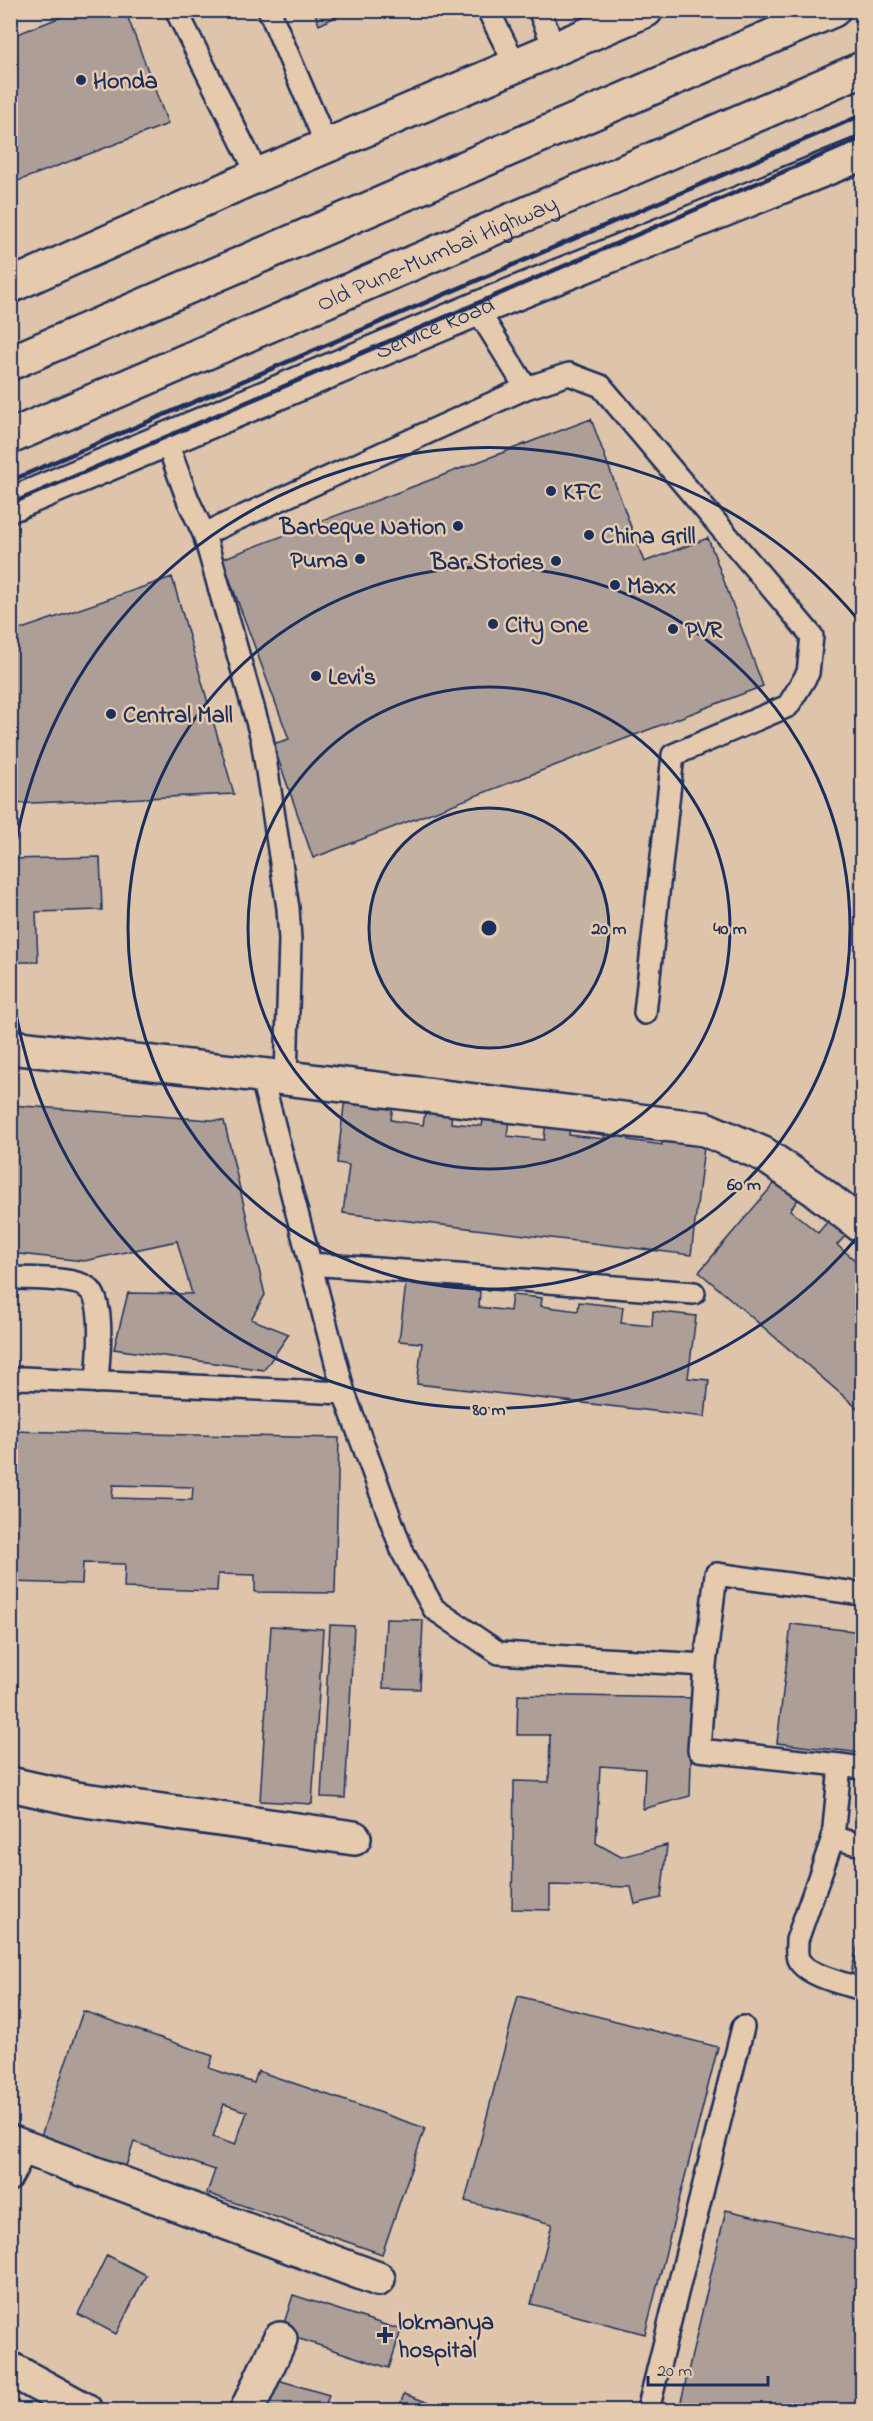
<svg xmlns="http://www.w3.org/2000/svg" width="873" height="2421" font-family="'Indie Flower',sans-serif">
  <style>
    .building { fill: #ad9f97; stroke: #1b2f5e; stroke-width: 1.5; fill-rule: evenodd }
    .lines { fill: none; stroke-linecap: round; stroke-linejoin: round }
    .lane-casing { stroke: #1b2f5e; stroke-width: 26 }
    .street-casing { stroke: #1b2f5e; stroke-width: 38 }
    .primary-casing { stroke: #1b2f5e; stroke-width: 38 }
    .highway-casing { stroke: #1b2f5e; stroke-width: 38 }
    .lane { stroke: #e5caad; stroke-width: 21 }
    .street { stroke: #e5caad; stroke-width: 33 }
    .primary { stroke: #e5caad; stroke-width: 33 }
    .highway { stroke: #e5caad; stroke-width: 33 }
    .rail { stroke: #1b2f5e; stroke-width: 4.5 }
    .ring { fill: none; stroke: #1b2f5e; stroke-width: 3 }
    .poi-dot { fill: #1b2f5e; stroke: #e5caad; stroke-width: 2 }
    .labels { text-anchor: middle; stroke-width: 5; stroke-linejoin: round; paint-order: stroke }
    .poi-label { font-size: 24px; font-weight: bold; fill: #1b2f5e; stroke: #e5caad; text-anchor: start }
    .street-label { font-size: 24px; fill: #1b2f5e; stroke: #e5caad }
    .centre { fill: #1b2f5e; stroke: #e5caad; stroke-width: 3 }
    .ring-label { font-size: 18px; text-anchor: middle; font-weight: bold; fill: #1b2f5e; stroke: #e5caad; stroke-width: 5; stroke-linejoin: round; paint-order: stroke }
  </style>
  <rect width="100%" height="100%" fill="#ddc4aa"/>
  <filter id="ink" filterUnits="userSpaceOnUse"><feTurbulence type="fractalNoise" baseFrequency=".0167" numOctaves="2"/><feDisplacementMap in="SourceGraphic" scale="12" xChannelSelector="R" yChannelSelector="G"/><feConvolveMatrix kernelMatrix="1 2 1 2 8 2 1 2 1" color-interpolation-filters="sRGB"/></filter>
  <g filter="url(#ink)">
    <path class="building" d="M79 10H125L168 124 10 184V37Z
      M314 10H350L319 25Z
      M591 419 644 562 708 538 763 686 313 858 273 744 289 739 222 559Z
      M172 577 234 794 10 804V633Z
      M100 857 102 910 36 912 38 962H10V859Z
      M345 1098 393 1103 391 1120 423 1125 426 1107 452 1110 451 1123 482 1126 484 1114 509 1117 507 1136 544 1140 546 1121 570 1124 569 1135 604 1139 605 1128 630 1132 629 1140 662 1145 663 1133 705 1139 691 1255 343 1213 349 1165 337 1163Z
      M10 1105 224 1121 265 1295 251 1319 289 1334 264 1370 114 1349 128 1293 192 1294 177 1241 84 1261 10 1253Z
      M779 1178 800 1197 790 1210 818 1233 828 1221 846 1235 837 1245 862 1266V1412L699 1272Z
      M406 1283 480 1291 479 1307 510 1311 512 1295 542 1298 541 1306 578 1311 579 1302 623 1307 621 1323 652 1326 653 1311 696 1316 688 1378 709 1380 705 1417 417 1384 422 1343 399 1341Z
      M10 1431 339 1438 335 1593 255 1592V1575L218 1574 217 1591 124 1588 125 1564 83 1563 82 1584 10 1582ZM113 1485 193 1487 192 1500 112 1498Z
      M386 1619 423 1620 420 1689 383 1688Z
      M791 1624 862 1632V1753L777 1743Z
      M330 1625 354 1626 345 1798 321 1797Z
      M271 1626 323 1629 312 1804 260 1801Z
      M518 1695 693 1698 690 1796 643 1809 645 1769 600 1766 596 1843 621 1857 667 1845 661 1898 635 1904 631 1887 550 1885V1910L512 1909 514 1781 549 1782 550 1735H517Z
      M862 1929V1980L850 1976Z
      M518 1996 718 2047 645 2334 531 2304 552 2224 465 2201Z
      M83 2011 213 2056 209 2068 254 2083 258 2071 425 2128 382 2254 207 2193 215 2170 134 2142 126 2166 41 2136ZM224 2104 247 2112 235 2145 213 2137Z
      M726 2210 862 2242V2387L857 2410H679Z
      M107 2255 146 2275 116 2334 78 2314Z
      M293 2295 401 2330 389 2368 281 2333Z
      M271 2378 329 2395 324 2410H261Z
      M404 2394 435 2405 433 2410H398Z"/>
    <g class="lines">
      <g class="lane-casing">
        <path id="lane" d="M176 10 258 175
          M269 10 327 146
          M488 10 516 66
          M539 10 555 49
          M526 388 569 374 601 386 812 636 808 673 788 706 673 755 645 1013
          M166 440 188 500 204 534 526 388 477 309
          M204 534 262 739 288 908 290 940 286 1078
          M261 1075 344 1393 403 1553 434 1609 499 1653 705 1665 699 1750 840 1765 833 1838 797 1940C797 1946 796 1954 798 1959 806 1976 846 1984 862 1989
          M311 1264 694 1293
          M10 1278C29 1279 76 1277 89 1289 106 1304 98 1361 97 1382
          M10 1381 22 1378 344 1393
          M705 1665 716 1574 862 1594
          M840 1765 862 1768
          M833 1838 862 1845
          M10 2180 27 2148
          M648 2410 743 2027"/>
      </g>
      <g class="street-casing">
        <path id="street" d="M10 1047 286 1078 705 1129 763 1154 816 1190 862 1226
          M10 1784 77 1799 354 1838
          M10 2142 378 2279
          M247 2410 280 2339"/>
      </g>
      <g class="primary-casing">
        <g id="primary">
          <path d="M10 286 258 175 646 10"/>
          <path id="s1" d="M10 505 477 309 862 154"/>
          <path d="M10 2369 85 2410"/>
        </g>
      </g>
      <g class="highway-casing">
        <g id="highway">
          <path d="M10 363 833 10"/>
          <path id="s2" d="M10 437 862 69"/>
        </g>
      </g>
      <use href="#lane" class="lane"/>
      <use href="#street" class="street"/>
      <use href="#primary" class="primary"/>
      <use href="#highway" class="highway"/>
      <path class="rail" d="M10 481 862 115
        M10 504 862 138"/>
    </g>
  </g>
  <circle cx="489" cy="928" r="120" fill="#1b2f5e" fill-opacity=".12"/>
  <g class="ring">
    <circle cx="489" cy="928" r="120"/>
    <circle cx="489" cy="928" r="241"/>
    <circle cx="489" cy="928" r="361"/>
    <path d="M860 1234A481 481 0 0 1 11 978M11 878A481 481 0 0 1 860 622"/>
  </g>
  <g class="poi-dot">
    <circle cx="81" cy="80" r="6"/>
    <circle cx="551" cy="491" r="6"/>
    <circle cx="458" cy="526" r="6"/>
    <circle cx="589" cy="535" r="6"/>
    <circle cx="360" cy="559" r="6"/>
    <circle cx="556" cy="561" r="6"/>
    <circle cx="615" cy="585" r="6"/>
    <circle cx="493" cy="624" r="6"/>
    <circle cx="673" cy="629" r="6"/>
    <circle cx="316" cy="676" r="6"/>
    <circle cx="111" cy="714" r="6"/>
    <path d="M382 2326h6v6h6v6h-6v6h-6v-6h-6v-6h6z"/>
  </g>
  <g class="labels">
    <g class="poi-label">
      <text x="93" y="88">Honda</text>
      <text x="563" y="499">KFC</text>
      <text x="446" y="534" text-anchor="end">Barbeque Nation</text>
      <text x="601" y="543">China Grill</text>
      <text x="348" y="567" text-anchor="end">Puma</text>
      <text x="544" y="569" text-anchor="end">Bar Stories</text>
      <text x="627" y="593">Maxx</text>
      <text x="505" y="632">City One</text>
      <text x="685" y="637">PVR</text>
      <text x="328" y="684">Levi's</text>
      <text x="123" y="722">Central Mall</text>
      <text x="398" y="2329">lokmanya<tspan x="398" dy="28">hospital</tspan></text>
    </g>
    <g class="street-label">
      <text dy="8" stroke="none"><textPath href="#s2" startOffset="465">Old Pune–Mumbai Highway</textPath></text>
      <text dy="8" stroke="none"><textPath href="#s1" startOffset="460">Service Road</textPath></text>
    </g>
  </g>
  <circle cx="489" cy="928" r="9" class="centre"/>
  <g class="ring-label">
    <text x="609" y="934">20 m</text>
    <text x="730" y="934">40 m</text>
    <text x="744" y="1190">60 m</text>
    <text x="489" y="1415">80 m</text>
  </g>
  <rect width="873" height="2421" fill="none" stroke="#e5caad" stroke-width="36"/>
  <rect x="18" y="18" width="837" height="2385" fill="none" stroke="#1b2f5e" stroke-width="2" filter="url(#ink)"/>
  <path d="M648 2376v9h120v-9" fill="none" stroke="#1b2f5e" stroke-width="3"/>
  <text x="657" y="2376" font-size="18" fill="#1b2f5e" stroke="#e5caad" stroke-width="4.5" paint-order="stroke">20 m</text>
</svg>
